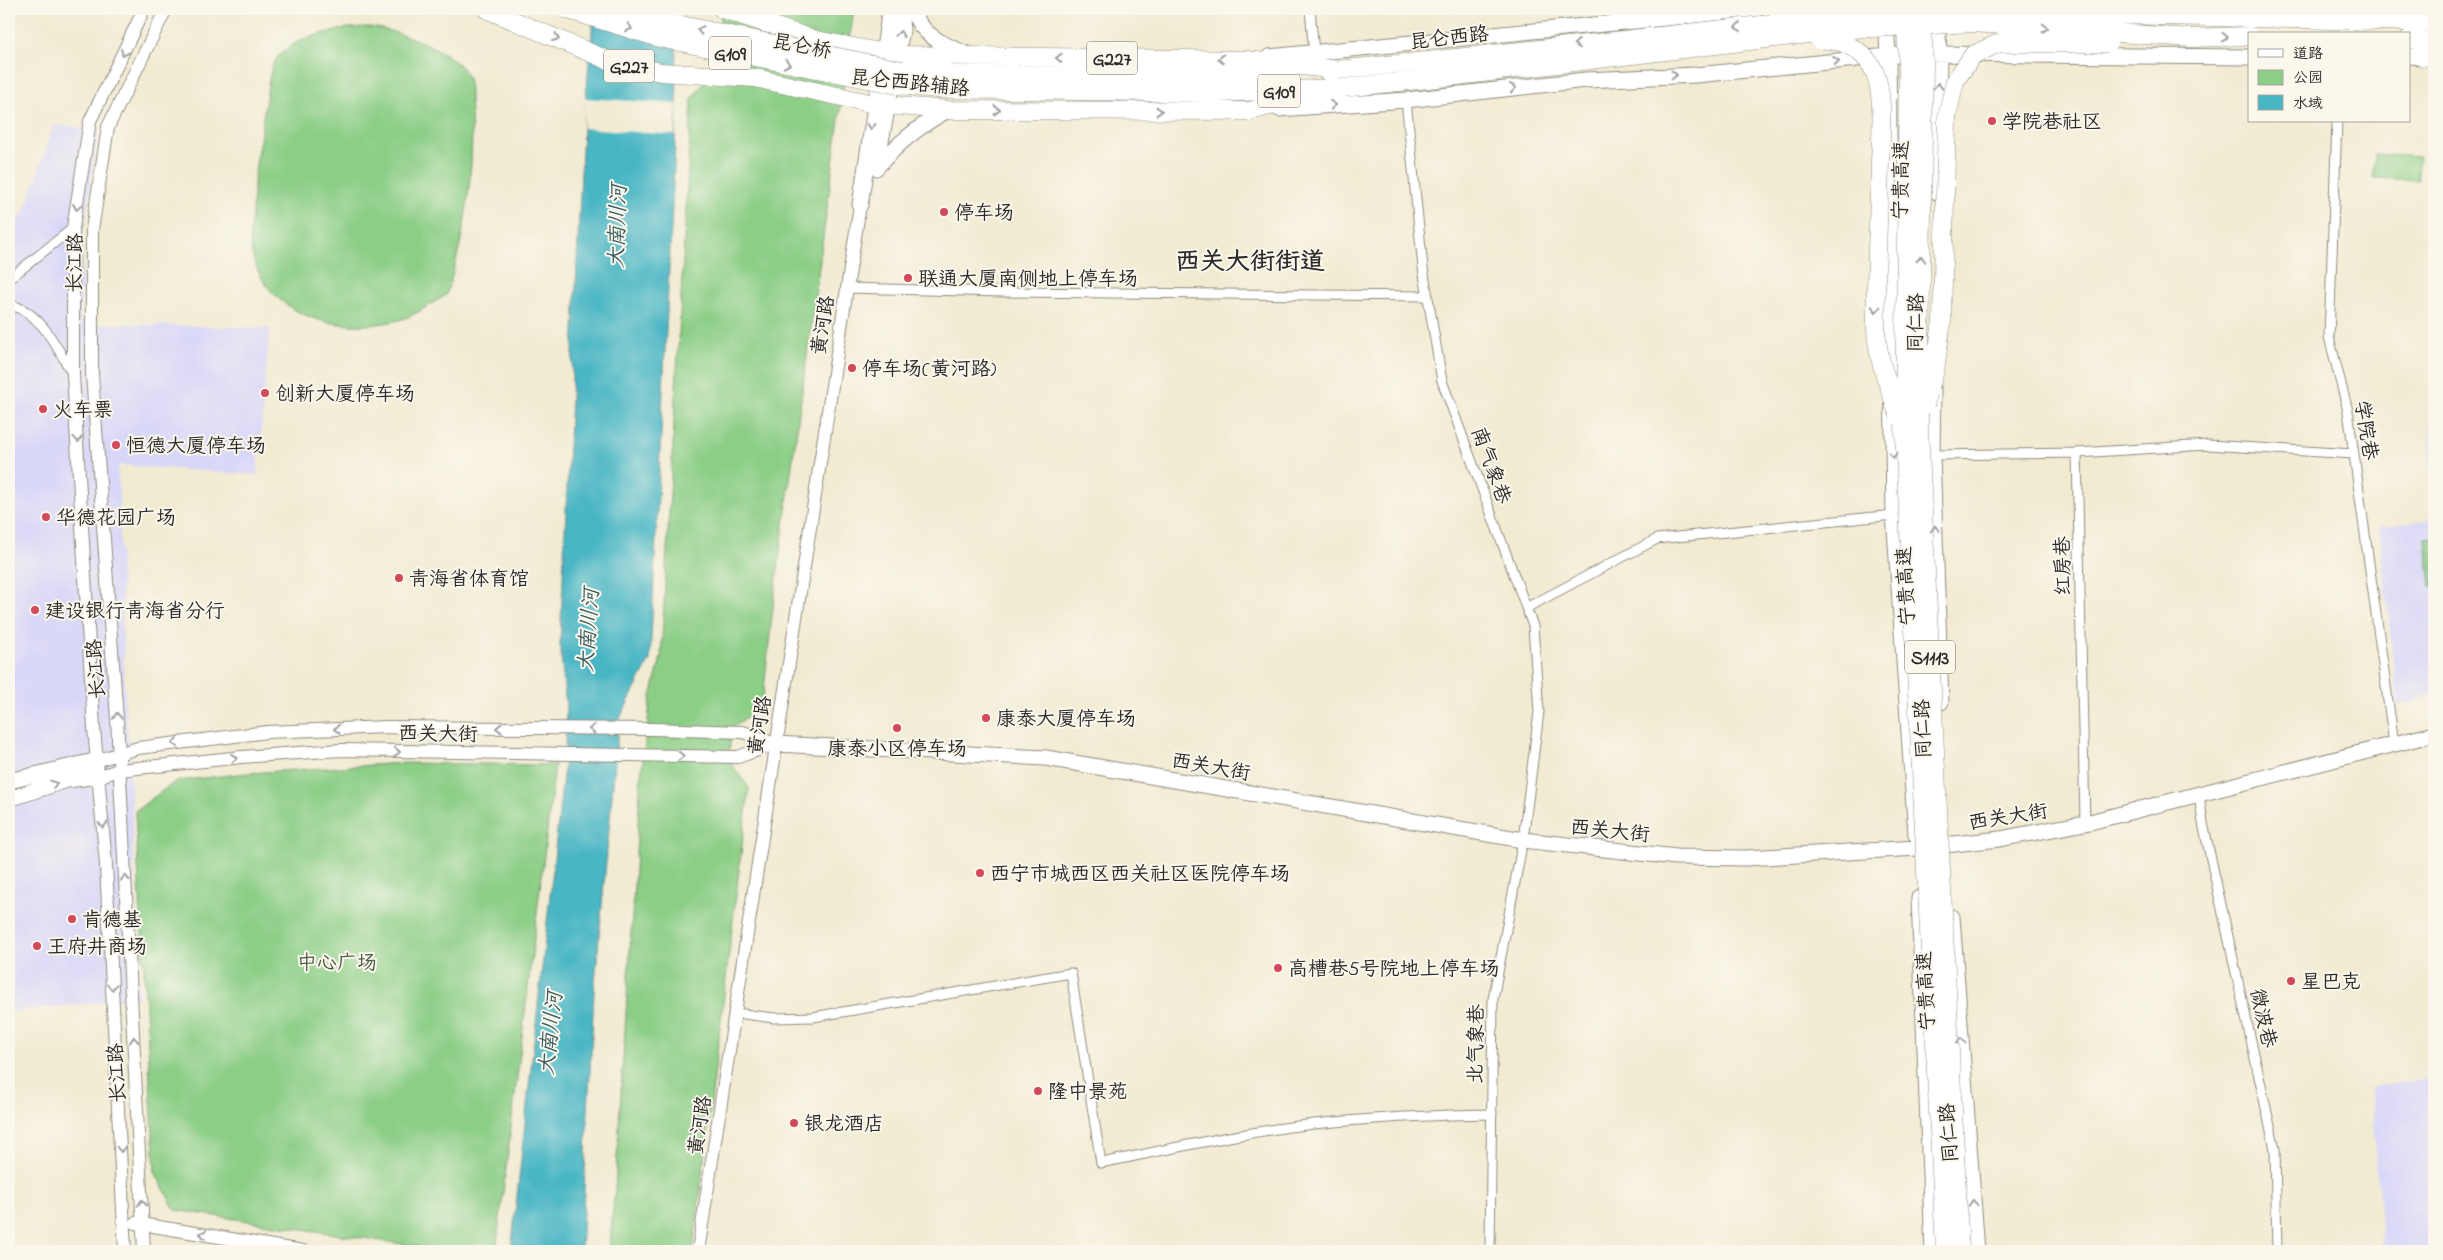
<svg xmlns="http://www.w3.org/2000/svg" width="2443" height="1260" font-family="'Indie Flower','LXGW WenKai TC',sans-serif">
  <style>
    .built { fill: #d9d7f8 }
    .green { fill: #8bce86; stroke: #5b7c58 }
    .water { fill: #49b6c4; stroke: #3a7078 }
    .pier { fill: #f1ebd2 }
    .lines { fill: none; stroke-linecap: round; stroke-linejoin: round }
    .street-casing { stroke: #8e8b7e; stroke-width: 11 }
    .secondary-casing { stroke: #8e8b7e; stroke-width: 14 }
    .primary-casing { stroke: #8e8b7e; stroke-width: 17 }
    .highway-casing { stroke: #8e8b7e; stroke-width: 19 }
    .street { stroke: #fff; stroke-width: 9 }
    .secondary { stroke: #fff; stroke-width: 12 }
    .primary { stroke: #fff; stroke-width: 15 }
    .highway { stroke: #fff; stroke-width: 18 }
    .highway-bridge-casing { stroke: #8e8b7e; stroke-width: 19; stroke-linecap: butt }
    .highway-bridge { stroke: #fff; stroke-width: 18 }
    .oneway { stroke: #a0a0a0 }
    .poi-dot { fill: #d1495b; stroke: #fbf7ec; stroke-width: 2 }
    .labels { text-anchor: middle; stroke-width: 4; stroke-linejoin: round; paint-order: stroke }
    .shield { fill: #fbf7ec; stroke: #696865; stroke-width: 1 }
    .shield-label { font-size: 19px; font-weight: bold; fill: #2b2b2b }
    .street-label { font-size: 20px; fill: #2b2b2b; stroke: #fbf7ec }
    .poi-label { font-size: 20px; fill: #2b2b2b; stroke: #fbf7ec; text-anchor: start }
    .park-label { font-size: 20px; fill: #485c46; stroke: #fbf7ec }
    .water-label { font-size: 21px; font-style: italic; fill: #365c61; stroke: #fbf7ec }
    .district-label { font-size: 25px; font-weight: bold; fill: #2b2b2b; stroke: #fbf7ec }
  </style>
  <rect width="100%" height="100%" fill="#fbf7ec"/>
  <filter id="ink" filterUnits="userSpaceOnUse"><feTurbulence type="fractalNoise" baseFrequency=".02" numOctaves="2"/><feDisplacementMap in="SourceGraphic" scale="10" xChannelSelector="R" yChannelSelector="G"/><feConvolveMatrix kernelMatrix="1 2 1 2 8 2 1 2 1" color-interpolation-filters="sRGB"/></filter>
  <filter id="wash" filterUnits="userSpaceOnUse"><feTurbulence type="fractalNoise" baseFrequency=".0096" numOctaves="4" result="noise"/><feDisplacementMap in="SourceGraphic" scale="20" xChannelSelector="R" yChannelSelector="G"/><feGaussianBlur stdDeviation="1.12" result="paint"/><feColorMatrix in="noise" values="0 0 0 0 0 0 0 0 0 0 0 0 0 0 0 0 0 1.4 0 .05"/><feComposite in="paint" operator="in"/></filter>
  <g filter="url(#wash)">
    <rect width="100%" height="100%" fill="#f1ebd2"/>
    <path class="built" d="M54 125 99 130 83 232 80 323 270 328 257 475 118 465 125 702 129 742 139 998 9 1012V227L24 213Z
      M2430 413H2434V503H2431Z
      M2434 519V694L2398 706 2379 527Z
      M2434 1078V1251H2383L2370 1088Z"/>
    <path class="green" d="M721 9H854L774 598 762 707 731 728 729 760 749 788 693 1251H609L615 1189 641 774 651 697 661 657 692 99 719 61Z
      M348 28C357 28 368 26 378 28 402 33 459 52 468 78 470 85 470 94 470 101 476 162 466 237 446 295 432 303 415 316 399 320 337 336 259 316 250 242 249 234 251 224 252 215 253 190 255 165 260 140 262 127 269 70 274 62 289 38 323 34 348 28Z
      M2375 154 2419 157 2418 180 2373 178Z
      M2434 537V586H2431L2426 538Z
      M402 763 555 765 496 1251H449L175 1210 155 1172 135 811 176 781 248 773Z"/>
    <path class="water" d="M594 9H675L677 104 650 660 619 720 594 993 581 1251H511L565 758 566 706 560 645 583 128Z"/>
    <path class="pier" d="M585 98 677 104 675 135 583 128Z"/>
  </g>
  <g filter="url(#ink)">
    <g class="lines">
      <g class="street-casing">
        <path id="street" d="M1310 9 1314 53
          M1406 100 1423 268 1442 381 1533 626 1539 712 1523 840 1493 999 1490 1251
          M2337 121 2329 337 2348 411 2394 744
          M9 279 73 228
          M847 288 1003 292 1427 296
          M9 305C40 310 57 348 72 373
          M2077 453 2085 823
          M1932 455 2077 453 2208 445 2354 454
          M1526 608 1657 539 1894 515
          M2199 794 2203 823 2275 1149 2277 1251
          M736 1013 774 1018 813 1017 1071 973 1101 1163C1171 1149 1242 1132 1314 1124 1373 1118 1432 1115 1492 1114"/>
      </g>
      <g class="secondary-casing">
        <path id="secondary" d="M1624 22 1641 9
          M98 760 138 748 267 732 387 727 653 729 743 732 775 744
          M100 776 119 770 242 757 341 750 738 757 775 744
          M135 1223 303 1251
          M125 1251 106 865 94 728 73 375V228L90 121 144 9
          M144 1251 117 719 92 374V230L108 127 166 9
          M698 1251 860 205"/>
      </g>
      <g class="primary-casing">
        <path id="primary" d="M912 9C921 36 944 45 969 55
          M2243 9 2282 10
          M1886 16 1888 56 1894 515 1916 835
          M1929 54 2249 57
          M2409 56 2424 57
          M1269 57 1757 9
          M1279 109 1406 100 1586 80 1696 75 1898 55
          M877 167C898 143 920 125 948 110
          M876 168 902 30 900 9
          M1937 192 1939 53 1937 13
          M860 205 890 9
          M1933 388 1932 455 1941 702
          M775 744 1046 758 1523 840 1676 857 1746 858 1917 848 2000 839 2090 822 2434 734
          M9 781 98 760
          M9 799 67 780 100 776
          M1919 898 1933 1251
          M1952 917 1977 1251"/>
      </g>
      <g class="highway-casing">
        <path id="highway" d="M486 9 610 61 661 72 755 78 874 104 948 110 1250 111 1342 88
          M722 9 816 40 896 55 1247 60 1339 70
          M2381 21 2434 23
          M2409 39 2434 42
          M2424 57 2434 55
          M902 70 951 74 1217 77 1289 73
          M1327 71 1456 58
          M898 85 939 89 1216 93 1342 88 1457 76"/>
      </g>
      <use href="#street" class="street"/>
      <use href="#secondary" class="secondary"/>
      <use href="#primary" class="primary"/>
      <use href="#highway" class="highway"/>
      <g class="highway-bridge-casing">
        <path id="highway-bridge" d="M565 9 659 38 898 85
          M620 9 661 21 902 70
          M1905 9 1908 63 1904 430 1945 1251
          M1921 9 1924 62 1919 430 1960 1251
          M1820 40C1844 37 1871 55 1877 79 1884 105 1881 136 1880 162 1879 216 1875 271 1876 325 1876 356 1889 387 1899 416
          M1456 58 1899 10 2381 21
          M1457 76 1851 29 1973 23 2191 38 2249 36
          M1925 405 1935 370 1942 321 1947 117 1955 81 1973 55 1999 43H2108"/>
      </g>
      <use href="#highway-bridge" class="highway-bridge"/>
    </g>
    <defs><path id="oneway-chevron" d="M-2-3.5L2.5 0L-2 3.5" fill="none" stroke-width="1.6" stroke-linecap="round" stroke-linejoin="round" transform="scale(1.25)"/></defs>
    <g class="oneway">
      <use href="#oneway-chevron" transform="translate(1738 27) rotate(174)"/>
      <use href="#oneway-chevron" transform="translate(629 28) rotate(17)"/>
      <use href="#oneway-chevron" transform="translate(2045 28) rotate(4)"/>
      <use href="#oneway-chevron" transform="translate(700 30) rotate(-168)"/>
      <use href="#oneway-chevron" transform="translate(900 34) rotate(-82)"/>
      <use href="#oneway-chevron" transform="translate(2225 37) rotate(-2)"/>
      <use href="#oneway-chevron" transform="translate(556 38) rotate(24)"/>
      <use href="#oneway-chevron" transform="translate(1577 44) rotate(174)"/>
      <use href="#oneway-chevron" transform="translate(124 53) rotate(116)"/>
      <use href="#oneway-chevron" transform="translate(1059 58) rotate(-179)"/>
      <use href="#oneway-chevron" transform="translate(1221 59) rotate(-179)"/>
      <use href="#oneway-chevron" transform="translate(1836 61) rotate(-6)"/>
      <use href="#oneway-chevron" transform="translate(787 64) rotate(12)"/>
      <use href="#oneway-chevron" transform="translate(1674 75) rotate(-2)"/>
      <use href="#oneway-chevron" transform="translate(1938 86) rotate(-89)"/>
      <use href="#oneway-chevron" transform="translate(1513 88) rotate(-7)"/>
      <use href="#oneway-chevron" transform="translate(1333 105) rotate(-4)"/>
      <use href="#oneway-chevron" transform="translate(997 110)"/>
      <use href="#oneway-chevron" transform="translate(1159 111)"/>
      <use href="#oneway-chevron" transform="translate(871 126) rotate(97)"/>
      <use href="#oneway-chevron" transform="translate(77 207) rotate(99)"/>
      <use href="#oneway-chevron" transform="translate(1921 259) rotate(-89)"/>
      <use href="#oneway-chevron" transform="translate(1876 309) rotate(91)"/>
      <use href="#oneway-chevron" transform="translate(78 439) rotate(86)"/>
      <use href="#oneway-chevron" transform="translate(1893 455) rotate(89)"/>
      <use href="#oneway-chevron" transform="translate(1935 529) rotate(-92)"/>
      <use href="#oneway-chevron" transform="translate(117 716) rotate(-93)"/>
      <use href="#oneway-chevron" transform="translate(499 728) rotate(-180)"/>
      <use href="#oneway-chevron" transform="translate(337 729) rotate(178)"/>
      <use href="#oneway-chevron" transform="translate(592 729) rotate(-179)"/>
      <use href="#oneway-chevron" transform="translate(175 743) rotate(173)"/>
      <use href="#oneway-chevron" transform="translate(397 752) rotate(1)"/>
      <use href="#oneway-chevron" transform="translate(681 756) rotate(1)"/>
      <use href="#oneway-chevron" transform="translate(234 758) rotate(-6)"/>
      <use href="#oneway-chevron" transform="translate(54 784) rotate(-18)"/>
      <use href="#oneway-chevron" transform="translate(103 825) rotate(86)"/>
      <use href="#oneway-chevron" transform="translate(125 878) rotate(-93)"/>
      <use href="#oneway-chevron" transform="translate(112 987) rotate(87)"/>
      <use href="#oneway-chevron" transform="translate(134 1040) rotate(-93)"/>
      <use href="#oneway-chevron" transform="translate(1961 1041) rotate(-94)"/>
      <use href="#oneway-chevron" transform="translate(121 1149) rotate(87)"/>
      <use href="#oneway-chevron" transform="translate(142 1203) rotate(-93)"/>
      <use href="#oneway-chevron" transform="translate(1973 1203) rotate(-94)"/>
      <use href="#oneway-chevron" transform="translate(203 1234) rotate(-170)"/>
    </g>
  </g>
  <g class="poi-dot">
    <circle cx="1992" cy="121" r="5"/>
    <circle cx="944" cy="212" r="5"/>
    <circle cx="908" cy="278" r="5"/>
    <circle cx="852" cy="368" r="5"/>
    <circle cx="265" cy="393" r="5"/>
    <circle cx="43" cy="409" r="5"/>
    <circle cx="116" cy="445" r="5"/>
    <circle cx="46" cy="517" r="5"/>
    <circle cx="399" cy="578" r="5"/>
    <circle cx="35" cy="610" r="5"/>
    <circle cx="986" cy="718" r="5"/>
    <circle cx="897" cy="728" r="5"/>
    <circle cx="980" cy="873" r="5"/>
    <circle cx="72" cy="919" r="5"/>
    <circle cx="37" cy="946" r="5"/>
    <circle cx="1278" cy="968" r="5"/>
    <circle cx="2291" cy="981" r="5"/>
    <circle cx="1038" cy="1091" r="5"/>
    <circle cx="794" cy="1123" r="5"/>
  </g>
  <g class="labels">
    <g class="shield">
      <rect x="709" y="36.5" width="42" height="33" rx="4"/>
      <rect x="1087" y="41.5" width="50" height="33" rx="4"/>
      <rect x="604" y="49.5" width="50" height="33" rx="4"/>
      <rect x="1258" y="74.5" width="42" height="33" rx="4"/>
      <rect x="1905" y="640.5" width="50" height="33" rx="4"/>
    </g>
    <g class="shield-label">
      <text x="730" y="60">G109</text>
      <text x="1112" y="65">G227</text>
      <text x="629" y="73">G227</text>
      <text x="1279" y="98">G109</text>
      <text x="1930" y="664">S1113</text>
    </g>
    <g class="street-label">
      <text transform="translate(1449 37) rotate(-6)" y="7">昆仑西路</text>
      <text transform="translate(802 45) rotate(11)" y="7">昆仑桥</text>
      <text transform="translate(910 82) rotate(6)" y="7">昆仑西路辅路</text>
      <text transform="translate(1900 180) rotate(-89)" y="7">宁贵高速</text>
      <text transform="translate(74 263) rotate(-89)" y="7">长江路</text>
      <text transform="translate(1915 323) rotate(-89)" y="7">同仁路</text>
      <text transform="translate(822 325) rotate(-81)" y="7">黄河路</text>
      <text transform="translate(2367 430) rotate(81)" y="7">学院巷</text>
      <text transform="translate(1492 465) rotate(70)" y="7">南气象巷</text>
      <text transform="translate(2062 566) rotate(-91)" y="7">红房巷</text>
      <text transform="translate(1905 586) rotate(-93)" y="7">宁贵高速</text>
      <text transform="translate(95 669) rotate(-94)" y="7">长江路</text>
      <text transform="translate(759 725) rotate(-81)" y="7">黄河路</text>
      <text transform="translate(1922 729) rotate(-92)" y="7">同仁路</text>
      <text transform="translate(438 733) rotate(1)" y="7">西关大街</text>
      <text transform="translate(1211 766) rotate(10)" y="7">西关大街</text>
      <text transform="translate(2008 816) rotate(-9)" y="7">西关大街</text>
      <text transform="translate(1610 830) rotate(6)" y="7">西关大街</text>
      <text transform="translate(1925 991) rotate(-93)" y="7">宁贵高速</text>
      <text transform="translate(2264 1018) rotate(77)" y="7">微波巷</text>
      <text transform="translate(1475 1044) rotate(-89)" y="7">北气象巷</text>
      <text transform="translate(116 1073) rotate(-93)" y="7">长江路</text>
      <text transform="translate(699 1125) rotate(-81)" y="7">黄河路</text>
      <text transform="translate(1948 1133) rotate(-94)" y="7">同仁路</text>
    </g>
    <g class="poi-label">
      <text x="2002" y="128">学院巷社区</text>
      <text x="954" y="219">停车场</text>
      <text x="918" y="285">联通大厦南侧地上停车场</text>
      <text x="862" y="375">停车场(黄河路)</text>
      <text x="275" y="400">创新大厦停车场</text>
      <text x="53" y="416">火车票</text>
      <text x="126" y="452">恒德大厦停车场</text>
      <text x="56" y="524">华德花园广场</text>
      <text x="409" y="585">青海省体育馆</text>
      <text x="45" y="617">建设银行青海省分行</text>
      <text x="996" y="725">康泰大厦停车场</text>
      <text x="897" y="755" text-anchor="middle">康泰小区停车场</text>
      <text x="990" y="880">西宁市城西区西关社区医院停车场</text>
      <text x="82" y="926">肯德基</text>
      <text x="47" y="953">王府井商场</text>
      <text x="1288" y="975">高槽巷5号院地上停车场</text>
      <text x="2301" y="988">星巴克</text>
      <text x="1048" y="1098">隆中景苑</text>
      <text x="804" y="1130">银龙酒店</text>
    </g>
    <g class="park-label">
      <text x="337" y="969">中心广场</text>
    </g>
    <g class="water-label">
      <text transform="translate(617 226) rotate(-88)" y="7">大南川河</text>
      <text transform="translate(588 630) rotate(-86)" y="7">大南川河</text>
      <text transform="translate(550 1033) rotate(-84)" y="7">大南川河</text>
    </g>
    <g class="district-label">
      <text x="1250" y="269">西关大街街道</text>
    </g>
  </g>
  <rect width="2443" height="1260" fill="none" stroke="#fbf7ec" stroke-width="30"/>
  <rect x="2248" y="32" width="162" height="90" fill="#fbf7ec" stroke="#a8a59f"/>
  <rect x="2258" y="49" width="25" height="8" fill="#ffffff" stroke="#a8a59f"/>
  <text x="2293" y="58" font-size="15" fill="#2b2b2b">道路</text>
  <rect x="2258" y="70" width="25" height="15" fill="#8bce86" stroke="#a8a59f"/>
  <text x="2293" y="82" font-size="15" fill="#2b2b2b">公园</text>
  <rect x="2258" y="95" width="25" height="15" fill="#49b6c4" stroke="#a8a59f"/>
  <text x="2293" y="108" font-size="15" fill="#2b2b2b">水域</text>
</svg>
